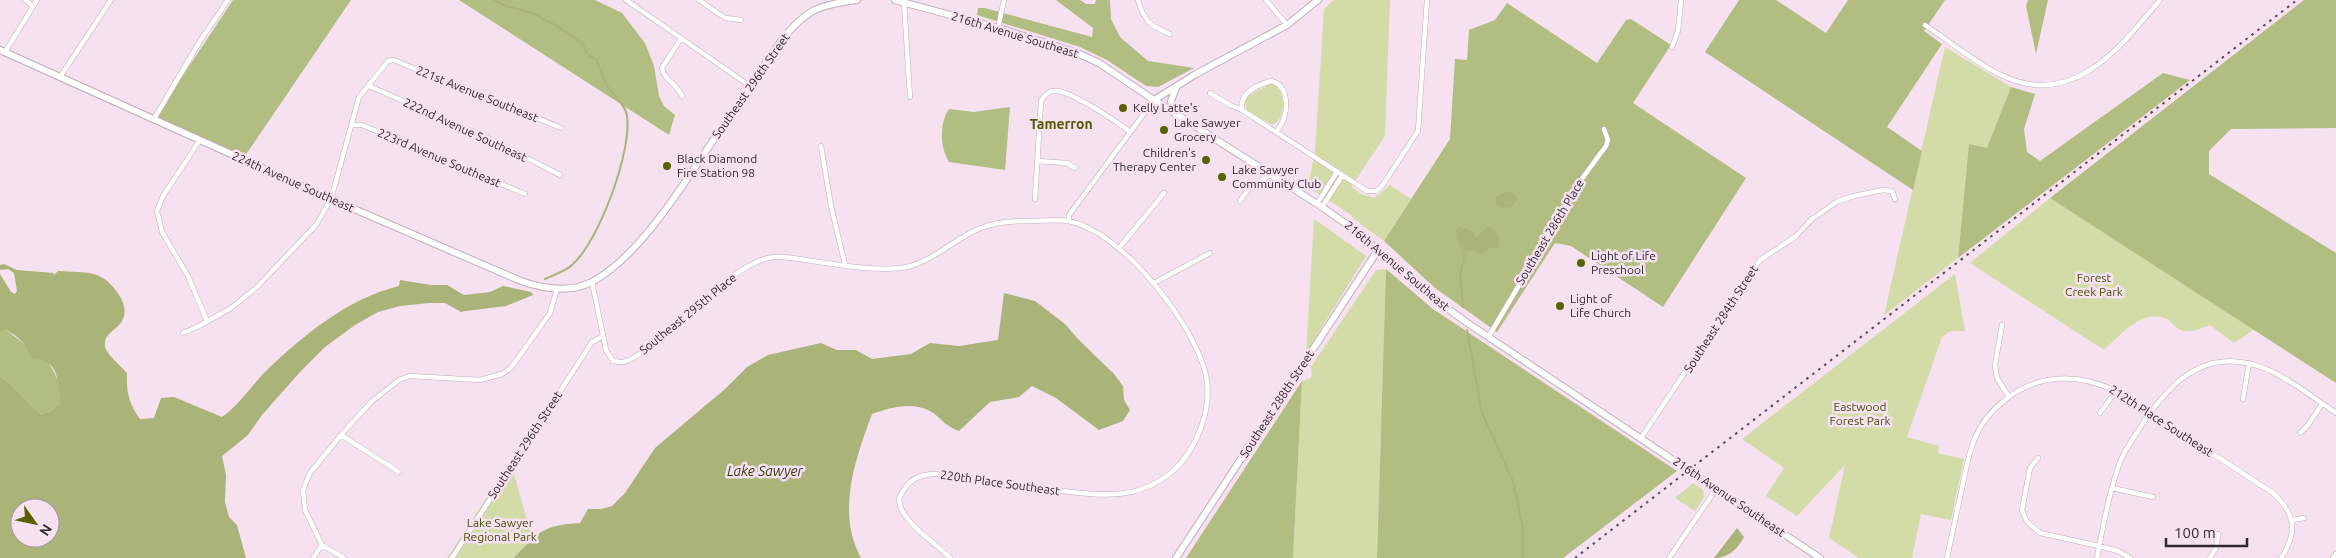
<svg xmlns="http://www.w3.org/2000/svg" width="2336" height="558" font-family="Ubuntu,sans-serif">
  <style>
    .green { fill: #d3dca7 }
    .forest { fill: #b2bd81 }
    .water { fill: #aab479; fill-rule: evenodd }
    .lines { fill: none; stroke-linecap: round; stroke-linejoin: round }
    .stream { stroke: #aab479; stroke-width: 2 }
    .street-casing { stroke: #c0adbb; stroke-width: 5.5 }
    .secondary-casing { stroke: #c0adbb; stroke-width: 8 }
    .street { stroke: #fff; stroke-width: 4.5 }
    .secondary { stroke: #fff; stroke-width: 6 }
    .rail { stroke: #544a51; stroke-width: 2; stroke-dasharray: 2.5 5; stroke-linecap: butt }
    .poi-dot { fill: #596201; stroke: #f5e1f0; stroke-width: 2 }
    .labels { text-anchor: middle; stroke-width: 5; stroke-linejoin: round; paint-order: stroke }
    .street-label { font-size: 12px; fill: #31292f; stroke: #f5e1f0 }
    .poi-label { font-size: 12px; fill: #31292f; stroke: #f5e1f0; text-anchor: start }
    .park-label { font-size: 12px; fill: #474e07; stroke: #f5e1f0 }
    .neighbourhood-label { font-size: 14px; font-weight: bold; fill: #505902; stroke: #f5e1f0 }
    .water-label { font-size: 14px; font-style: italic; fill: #353b0d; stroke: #f5e1f0 }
  </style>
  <rect width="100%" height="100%" fill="#f5e1f0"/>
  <path class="green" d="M1334 0H1390L1385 136 1351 187 1361 194 1374 198 1390 185 1411 199 1384 241 1354 219 1350 214 1308 187 1315 150 1324 9Z
    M1945 47 2011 87 1987 149 1969 145 1958 258 1884 315Z
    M1270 84C1287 85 1287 121 1272 125L1247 110 1245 101 1248 96Z
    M2050 198 2255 329 2234 343 2210 325C2199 329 2188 335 2177 328 2173 325 2169 319 2164 318 2142 309 2118 337 2104 350L1970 263Z
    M1314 219 1366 256 1306 353Z
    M1386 269 1377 558H1293L1302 381 1310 379 1312 374 1311 367 1376 270Z
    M1955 274 1965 331H1950L1942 337 1907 437 1939 446 1938 453 1964 459 1951 520 1921 514 1912 558H1859L1829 538 1845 465 1797 516 1766 496 1784 468 1742 439Z
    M509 464 512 467 532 538 514 558H447Z
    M1693 483 1703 490 1704 497 1695 511 1675 498Z"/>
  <path class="forest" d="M233 0H351L245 156 200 140 154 119Z
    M459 0H595L622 13 645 43 654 66 659 96 664 106 675 115 669 135Z
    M1056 0H1080L1086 4H1095L1096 0H1110L1111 19 1120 37 1148 61 1194 68 1158 87 1146 86 1107 60 1080 47 977 15 978 8H985L1092 37 1093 28Z
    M1739 0H1776L1826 33 1848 0H1945L1924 31 1942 44 1887 127 1922 151 1913 190 1705 52Z
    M2028 0H2048L2036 54 2026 6Z
    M2304 0H2336V128L2231 129 2209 151V174L2336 253V383L2050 198Z
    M1507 3 1597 63 1626 20 1631 19 1671 45 1633 103 1746 178 1663 307 1571 246 1555 243 1497 332 1435 288 1384 241 1450 139 1455 59 1467 60 1469 30 1495 20Z
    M2163 73 2190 80 1958 258 1969 144 1987 148 2011 87 2035 94 2024 129 2027 152 2040 161Z
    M1010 107 1005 170 949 162C940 147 939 124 949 109L974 112Z
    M1386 269 1433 309 1677 471 1563 558H1377Z
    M6 330 49 363 59 382V404L51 411 41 414C25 403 17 386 0 376V332Z
    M1302 381 1293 558H1186Z"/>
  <path class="water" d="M1508 191 1515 194 1517 200 1511 207 1501 208 1496 204V197Z
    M1458 226 1472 231 1476 238 1487 227C1497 228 1501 238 1498 248H1490L1481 255 1475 251C1462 254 1452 238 1458 226Z
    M4 264 17 270 54 273V275L58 271C71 272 84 271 97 275 111 280 132 305 122 321 117 330 104 333 105 346 106 354 121 366 127 373 126 391 129 404 140 419L154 418 161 398 174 397 222 417C240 404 251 386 267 370 305 334 347 299 399 286L400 280 431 285H447L464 295 490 292 503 286 531 292 533 295 506 306 466 311 461 312 445 303H429L400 306 378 312 355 325 325 347 300 372 262 415 248 435 222 456 226 475 225 502 229 517 237 525 246 558H0V376C17 386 25 403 41 414L51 411 59 404C60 383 58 357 31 358 27 344 19 337 6 330L0 332V274L11 292 15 294 17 291 14 273 8 269 0 270V265ZM20 508H50V538H20Z
    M1004 293 1035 301 1065 324 1078 339 1114 374 1123 386 1124 400 1130 410 1123 421 1099 430 1056 398 1032 386 1019 397 990 402 959 431C943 425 942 418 930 411 912 401 889 408 872 414 855 460 836 512 861 558H514C538 532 543 525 580 523L588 509H601L612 506 625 493 655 448 725 389 747 367 768 355 821 343 837 350H856L872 359 911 354 930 343 959 346 998 340Z
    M1737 528 1744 537C1737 550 1728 558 1714 558Z"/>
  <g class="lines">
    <path class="stream" d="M494 0 506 6 533 13 562 29 582 43 588 55 596 59C599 67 602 76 606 84 612 94 626 105 627 116 632 152 599 241 572 265 566 271 553 275 545 279
      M1463 307 1460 277 1465 251
      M1467 330 1482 413 1512 479 1517 499 1523 529V558"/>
    <g class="street-casing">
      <path id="street" d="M25 0 33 6
        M626 0 750 86
        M699 0 725 18 741 20
        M1138 0C1144 21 1150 26 1170 34
        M1266 0 1287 25
        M904 2 910 97
        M1925 25C1949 41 1973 61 1999 74 2071 111 2119 49 2160 0
        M998 28 1004 0
        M681 38 662 68C664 81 678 84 682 96
        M1672 47 1678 31 1681 0
        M5 52 37 0
        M60 77 111 0
        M369 86 490 139 560 175
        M1210 93 1230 105 1242 110 1367 191H1376L1382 186 1418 131 1427 0
        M1242 110C1239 93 1257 85 1271 81 1287 84 1288 104 1284 118 1283 123 1279 128 1276 132
        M154 119 200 41 228 0
        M352 125H362L525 194
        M200 140 163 196 157 211 162 232 188 276 207 321
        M821 146 831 206 845 265
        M1037 161 1067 163 1075 168
        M1035 199 1041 101C1044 95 1050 90 1057 91 1074 93 1116 121 1130 132
        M1240 201 1250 187 1270 175
        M1317 204 1337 172
        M1322 207 1342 176
        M1069 221V215L1154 100
        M1119 248 1164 193
        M592 282 606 350 613 361C619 362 623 363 629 360 639 356 648 347 656 341 684 319 713 288 742 270 750 265 759 260 768 258 782 255 798 259 812 261 840 265 872 271 901 268 928 265 952 241 976 230 994 222 1011 221 1030 221 1043 221 1057 219 1069 221 1123 232 1194 324 1206 375 1213 408 1197 450 1172 472 1136 502 1097 495 1055 490 1032 488 1010 486 988 482 967 478 943 470 922 476 910 479 904 488 899 499 899 521 935 542 950 558
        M1154 283 1210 253
        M2002 325 1995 365 1997 378 2009 397
        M183 333 197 327 231 308 256 288 316 225 331 199 359 97 388 61 394 60C449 84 506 104 561 128
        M1489 336 1581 180 1606 146 1608 140 1604 129
        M2243 399 2249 363
        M2100 413 2116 391
        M2300 433 2308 425 2322 404
        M341 435 399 472
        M1641 438 1760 260 1795 237 1812 219 1838 201 1854 196 1883 190 1892 191 1895 199
        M2038 458 2030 468 2022 510 2027 522 2040 533 2099 546 2118 551 2130 558
        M2112 488 2153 497
        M2293 520 2304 518
        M313 558 322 545
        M344 558 322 545 305 510 303 490 310 473 341 435 371 402 399 380 410 376 480 380 502 374 511 368 550 313 557 289
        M452 558 592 342 603 336
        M1669 558 1716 489
        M1947 558C1952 533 1958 508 1963 483 1966 468 1969 452 1975 438 1981 423 1992 410 2005 400 2039 373 2078 373 2116 391L2273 493C2296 514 2298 532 2281 558
        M2097 558C2103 526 2109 493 2120 462 2125 449 2134 438 2141 426 2167 387 2199 351 2251 364 2279 370 2312 397 2336 413
        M2210 558 2216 548 2218 534
        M2333 558 2336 554"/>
    </g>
    <g class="secondary-casing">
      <path id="secondary" d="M895 0 998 28 1075 52 1099 63 1154 100 1322 207 1359 233 1421 289 1466 322 1820 558
        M0 50 331 199 521 281C544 289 570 293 592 282 638 257 679 191 708 148 733 112 757 76 781 41 806 10 817 5 857 0
        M1154 100 1196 74 1287 25 1318 0
        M1175 114 1171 101 1176 88
        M1176 558 1378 250"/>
    </g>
    <use href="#street" class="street"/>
    <use href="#secondary" class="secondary"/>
    <path class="rail" d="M1575 558 2297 0"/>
  </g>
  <g class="poi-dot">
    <circle cx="1123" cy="108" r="5"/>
    <circle cx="1164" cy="130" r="5"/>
    <circle cx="1206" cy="160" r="5"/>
    <circle cx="667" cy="166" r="5"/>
    <circle cx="1222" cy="177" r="5"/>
    <circle cx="1581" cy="263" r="5"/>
    <circle cx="1560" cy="306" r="5"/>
  </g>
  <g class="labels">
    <g class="street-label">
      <text transform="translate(1015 35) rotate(17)" y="4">216th Avenue Southeast</text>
      <text transform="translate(751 86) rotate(-55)" y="4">Southeast 296th Street</text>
      <text transform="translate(477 94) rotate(22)" y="4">221st Avenue Southeast</text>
      <text transform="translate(465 130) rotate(25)" y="4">222nd Avenue Southeast</text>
      <text transform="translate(439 158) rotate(23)" y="4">223rd Avenue Southeast</text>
      <text transform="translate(293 182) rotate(24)" y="4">224th Avenue Southeast</text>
      <text transform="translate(1550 232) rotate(-59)" y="4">Southeast 286th Place</text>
      <text transform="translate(1397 266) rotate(40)" y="4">216th Avenue Southeast</text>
      <text transform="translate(688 314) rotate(-39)" y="4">Southeast 295th Place</text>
      <text transform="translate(1721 319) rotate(-57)" y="4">Southeast 284th Street</text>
      <text transform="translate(1277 404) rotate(-57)" y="4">Southeast 288th Street</text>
      <text transform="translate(2161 421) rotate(33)" y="4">212th Place Southeast</text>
      <text transform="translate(525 445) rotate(-57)" y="4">Southeast 296th Street</text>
      <text transform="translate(1000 483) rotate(8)" y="4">220th Place Southeast</text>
      <text transform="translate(1729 497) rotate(34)" y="4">216th Avenue Southeast</text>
    </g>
    <g class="poi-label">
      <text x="1133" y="112">Kelly Latte's</text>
      <text x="1174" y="127">Lake Sawyer<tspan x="1174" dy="14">Grocery</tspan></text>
      <text x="1196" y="157" text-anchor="end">Children's<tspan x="1196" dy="14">Therapy Center</tspan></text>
      <text x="677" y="163">Black Diamond<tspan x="677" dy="14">Fire Station 98</tspan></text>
      <text x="1232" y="174">Lake Sawyer<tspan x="1232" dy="14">Community Club</tspan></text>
      <text x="1591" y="260">Light of Life<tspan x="1591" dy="14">Preschool</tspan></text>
      <text x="1570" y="303">Light of<tspan x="1570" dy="14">Life Church</tspan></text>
    </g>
    <g class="park-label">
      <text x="2094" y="282">Forest<tspan x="2094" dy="14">Creek Park</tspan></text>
      <text x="1860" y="411">Eastwood<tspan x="1860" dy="14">Forest Park</tspan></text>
      <text x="500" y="527">Lake Sawyer<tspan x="500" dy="14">Regional Park</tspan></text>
    </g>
    <g class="neighbourhood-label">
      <text x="1061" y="129">Tamerron</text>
    </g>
    <g class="water-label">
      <text x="765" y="476">Lake Sawyer</text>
    </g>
  </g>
  <g transform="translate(35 523) rotate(123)"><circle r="24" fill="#f5e1f0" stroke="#a797a3"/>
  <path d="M0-4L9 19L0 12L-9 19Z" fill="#596201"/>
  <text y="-8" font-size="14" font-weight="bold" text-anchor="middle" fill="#31292f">N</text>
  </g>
  <path d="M2166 538v8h81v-8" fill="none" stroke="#31292f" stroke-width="2.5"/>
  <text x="2174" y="538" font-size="15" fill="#31292f" stroke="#f5e1f0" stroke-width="4" paint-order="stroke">100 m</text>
</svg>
